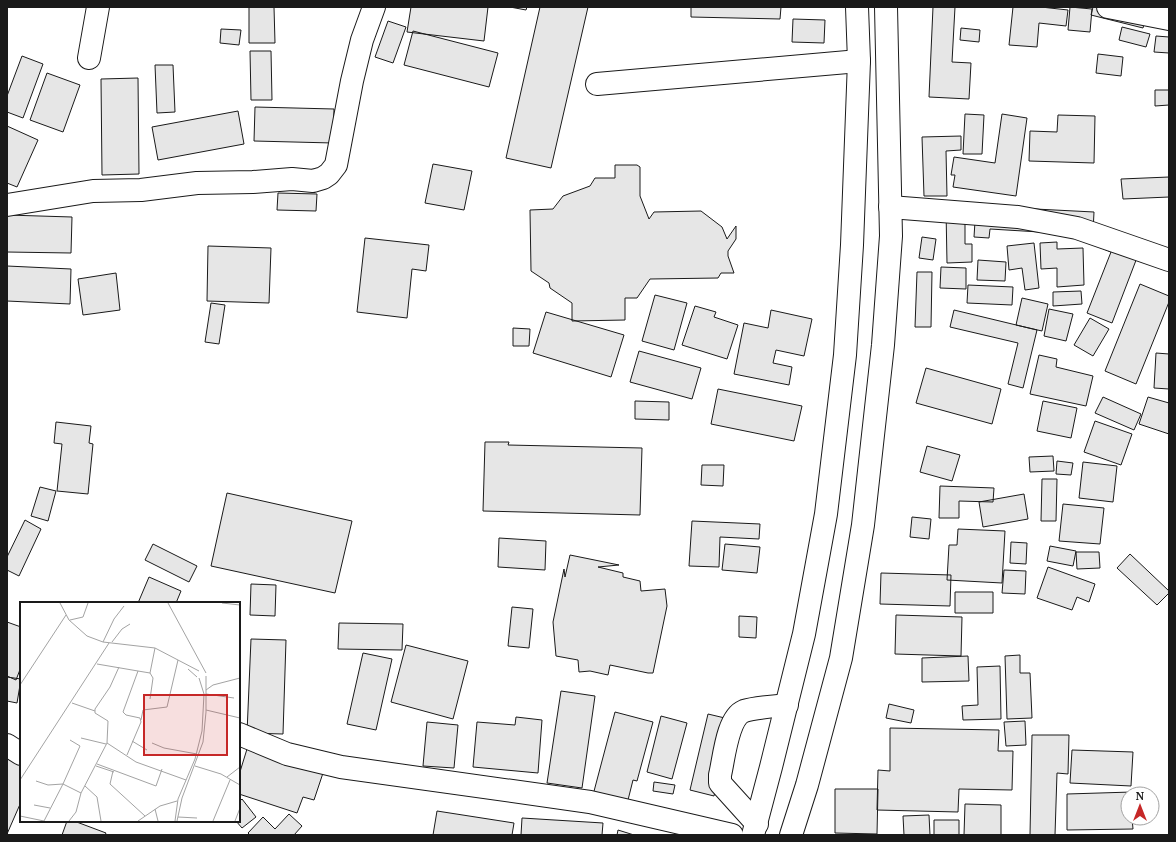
<svg xmlns="http://www.w3.org/2000/svg" width="1176" height="842" font-family="'PT Serif',serif">
  <style>
    .building { fill: #e6e6e6; stroke: #1a1a1a }
    .lines { fill: none; stroke-linecap: round; stroke-linejoin: round }
    .minor-casing { stroke: #1a1a1a; stroke-width: 24 }
    .major-casing { stroke: #1a1a1a; stroke-width: 24 }
    .minor { stroke: #fff; stroke-width: 22 }
    .major { stroke: #fff; stroke-width: 22 }
    .inset-road { fill: none; stroke: #a3a3a3; stroke-width: 1 }
    .view { fill: #c62828; fill-opacity: 0.15; stroke: #c62828; stroke-width: 2 }
    .inset-edge { fill: none; stroke: #1a1a1a; stroke-width: 2 }
  </style>
  <rect width="100%" height="100%" fill="#fff"/>
  <path class="building" d="M249 7H274L275 43H249Z
    M411 7H488L484 41 407 32Z
    M510 7H527L526 10Z
    M540 7H588L551 168 506 158Z
    M691 7H781L780 19 691 17Z
    M933 7H955L952 62 971 63 969 99 929 97Z
    M1013 7H1041L1068 10 1066 26 1039 23 1037 47 1009 45Z
    M1070 7 1092 9 1090 32 1068 30Z
    M1093 7H1141L1148 9 1143 28 1091 15Z
    M793 19 825 20 824 43 792 42Z
    M388 21 406 27 393 63 375 57Z
    M1122 27 1150 34 1146 47 1119 40Z
    M961 28 980 30 979 42 960 40Z
    M221 29 241 30 239 45 220 43Z
    M413 31 498 53 489 87 404 65Z
    M1156 36 1169 37V53L1154 52Z
    M250 51H271L272 100H251Z
    M1098 54 1123 57 1121 76 1096 73Z
    M22 56 43 64 23 118 7 112V96Z
    M155 65H173L175 112 157 113Z
    M47 73 80 85 63 132 30 120Z
    M138 78 139 174 102 175 101 79Z
    M1155 90H1169V105L1155 106Z
    M255 107 334 109 333 143 254 141Z
    M238 111 244 144 158 160 152 127Z
    M965 114 984 115 982 154H963Z
    M1002 114 1027 118 1016 196 953 187 955 175H951L954 157 995 163Z
    M1058 115 1095 116 1094 163 1029 161 1030 131 1057 132Z
    M7 126 38 140 17 187 7 183Z
    M961 136V150L946 151 947 196H924L922 137Z
    M433 164 472 171 464 210 425 203Z
    M615 165H637L640 167V196L649 219 654 212 701 211 722 227 727 239 736 226V239L728 251V256L734 273H721L718 278 650 279 637 298H625V320L572 321V303L550 288 549 283 531 271 530 210 553 209 563 196 590 186 595 178H615Z
    M1169 177V197L1123 199 1121 179Z
    M278 193 317 194 316 211 277 210Z
    M976 206 1094 212 1093 232 1056 233 990 229 989 238 974 237Z
    M946 209H965V244H972V262L947 263Z
    M7 215 72 217 71 253 7 252Z
    M1106 228 1143 242 1112 323 1087 313 1111 252 1099 247Z
    M922 237 936 239 933 260 919 258Z
    M365 238 429 245 426 271 412 269 407 318 357 312Z
    M1057 242V249L1083 248 1084 285 1057 287V268L1041 269 1040 243Z
    M1034 243 1039 288 1025 290 1022 268 1009 270 1007 246Z
    M208 246 271 248 269 303 207 301Z
    M978 260 1006 262 1005 281 977 280Z
    M7 266 71 269 70 304 7 301Z
    M941 267 966 268V289L940 288Z
    M917 272H932L931 327H915Z
    M116 273 120 310 83 315 78 279Z
    M1140 284 1169 296V302L1136 384 1105 371Z
    M968 285 1013 287 1012 305 967 303Z
    M1081 291 1082 304 1053 306V292Z
    M655 295 687 303 674 350 642 341Z
    M1022 298 1048 304 1042 331 1016 325Z
    M211 303 225 305 219 344 205 342Z
    M695 306 716 312 714 317 738 325 727 359 682 345Z
    M1049 309 1073 314 1066 341 1044 336Z
    M771 310 812 319 804 356 776 350 773 363 792 367 789 385 734 374 744 323 768 328Z
    M954 310 1037 330 1023 388 1008 384 1018 343 950 327Z
    M546 312 624 335 611 377 533 353Z
    M1090 318 1109 329 1093 356 1074 345Z
    M513 328 530 329 529 346H513Z
    M639 351 701 368 692 399 630 382Z
    M1156 353 1169 354V389L1154 388Z
    M1039 355 1057 359 1056 367 1093 376 1086 406 1030 394Z
    M926 368 1001 389 992 424 916 403Z
    M718 389 802 406 794 441 711 424Z
    M1103 397 1141 414 1134 430 1095 413Z
    M1148 397 1169 403V434L1139 424Z
    M635 401 669 402V420L635 419Z
    M1043 401 1077 408 1071 438 1037 431Z
    M1095 421 1132 434 1121 465 1084 452Z
    M56 422 91 426 89 443 93 444 88 494 57 491 62 444 54 443Z
    M485 442H509L508 445 642 448 640 515 483 511Z
    M927 446 960 455 952 481 920 472Z
    M1053 456 1054 471 1030 472 1029 457Z
    M1057 461 1073 463 1071 475 1056 474Z
    M1083 462 1117 466 1113 502 1079 498Z
    M702 465H724L723 486 701 485Z
    M1042 479H1057L1056 521H1041Z
    M940 486 994 488 993 502 959 501V518H939Z
    M40 487 56 491 48 521 31 516Z
    M227 493 352 521 335 593 211 566Z
    M1024 494 1028 519 983 527 979 502Z
    M1063 504 1104 508 1100 544 1059 541Z
    M912 517 931 519 929 539 910 537Z
    M25 520 41 529 19 576 7 570V557Z
    M692 521 760 524 759 539 720 537 719 567 689 566Z
    M958 529 1005 531 1002 583 947 580 949 545H957Z
    M499 538 546 541 545 570 498 567Z
    M1011 542 1027 543 1026 564 1010 563Z
    M153 544 197 566 189 582 145 560Z
    M725 544 760 547 757 573 722 570Z
    M1050 546 1076 551 1073 566 1047 561Z
    M1076 552H1099L1100 568 1077 569Z
    M1130 554 1169 591V593L1157 605 1117 568Z
    M570 555 619 565 598 567 623 573V577L640 581 641 591 665 589 667 606 653 673H648L610 665 608 675 590 671 579 672 578 660 556 656 553 622 564 569 565 577Z
    M1048 567 1095 584 1089 602 1077 597 1072 610 1037 598Z
    M1004 570 1026 571 1025 594 1002 593Z
    M881 573 951 575 950 606 880 604Z
    M149 577 181 591 176 603H138Z
    M251 584 276 585 275 616 250 615Z
    M955 592H993V613H955Z
    M512 607 533 609 529 648 508 646Z
    M896 615 962 617 961 656 895 654Z
    M739 616 757 617 756 638 739 637Z
    M7 622 21 627V667L16 680 7 676Z
    M339 623 403 624 402 650 338 649Z
    M251 639 286 640 283 734 247 733Z
    M406 645 468 661 453 719 391 702Z
    M363 653 392 659 376 730 347 724Z
    M1020 655V673H1030L1032 718 1007 719 1005 656Z
    M968 656 969 681 922 682V658Z
    M1000 666 1001 719 963 720 962 706 978 705 977 667Z
    M7 677 21 679 17 703 7 701Z
    M561 691 595 696 582 788 547 783Z
    M889 704 914 710 911 723 886 718Z
    M615 712 653 722 637 781 633 780 627 804 593 795Z
    M708 714 729 719 724 752 714 796 690 790Z
    M661 716 687 723 672 779 647 772Z
    M516 717 542 720 538 773 473 767 477 722 515 725Z
    M1025 721 1026 745 1006 746 1004 722Z
    M427 722 458 725 454 768 423 766Z
    M890 728 999 730 998 751H1013L1012 790 959 789 958 812 877 810 878 770 890 771Z
    M1032 735H1069L1068 774 1057 773 1055 835H1030Z
    M247 749 323 773 314 800 303 797 297 813 239 794V775Z
    M1072 750 1133 752 1131 786 1070 783Z
    M7 758 21 764V802L7 834Z
    M654 782 675 785 673 794 653 791Z
    M835 789H878L877 834 835 833Z
    M1132 792V794H1128V818H1132L1133 829 1067 830V794Z
    M242 799 256 817 242 828 236 821H239V802Z
    M965 804 1001 805V835H964Z
    M437 811 514 823 512 835H433Z
    M289 814 302 826 294 835H250L248 833 263 817 275 829Z
    M929 815 930 835H904L903 816Z
    M522 818 603 823 602 835H521Z
    M934 820H959V835H934Z
    M67 821H74L106 833 105 835H62Z
    M618 830 634 835H617Z"/>
  <g class="lines">
    <g class="minor-casing">
      <path id="minor" d="M1108 7 1169 19
        M89 58 98 7
        M597 84 859 61
        M7 205 93 191 141 190 197 183 253 182 292 179 313 181 323 178 329 174 336 165 352 81 362 40 374 7
        M890 207 1018 217 1077 228 1169 260
        M239 734 287 754 341 767 590 802 732 835
        M7 745 21 754
        M757 824 720 783V775C724 759 727 718 744 711 753 708 776 706 787 705"/>
    </g>
    <g class="major-casing">
      <path id="major" d="M753 835 771 767 804 634 826 514 845 355 852 245 859 61 857 7
        M791 835 807 785 841 658 863 525 883 345 891 236 886 7"/>
    </g>
    <use href="#minor" class="minor"/>
    <use href="#major" class="major"/>
  </g>
  <g transform="translate(20 602)">
    <rect width="220" height="220" fill="#fff"/>
    <path class="inset-road" d="M40 1 49 18 67 34 83 40 135 46 179 69M148 1 186 71M202 1 220 3M50 18 63 15 68 1M83 40 94 17 104 4M92 40 102 27 110 22M77 62 118 69 103 110 106 113 120 116 121 120 107 153M168 67 177 75M118 69 130 71 133 76 130 97M130 71 135 46M0 83 46 13M186 88 193 83 220 76M186 92 214 96M52 101 75 109M186 108 220 116M121 118 123 108 147 105 158 58M61 136 86 142M112 139 127 148M87 141 88 119 75 111V107L90 85 99 65M132 141 144 146 177 152M77 162 136 184 142 167M76 164 94 170M175 164 201 172 220 183M93 169 90 182 125 214M207 175 220 165M0 178 89 41M16 179 28 183 43 182 60 144 50 138M65 184 77 195 81 219M14 203 30 206M135 207 138 219M0 214 24 219M158 215 177 216M24 219 43 182 61 191 87 141 116 160 166 178M49 219 56 210 61 191M118 219 140 204 157 199M155 219 158 197 175 157 182 129 184 92 179 76M157 219 162 196 183 140 186 110V74M193 219 210 178M215 219 220 206"/>
    <path class="view" d="M124 93H207V153H124Z"/>
    <rect width="220" height="220" class="inset-edge"/>
  </g>
  <rect width="1176" height="842" fill="none" stroke="#1a1a1a" stroke-width="16"/>
  <g transform="translate(1140 806)"><circle r="19" fill="#ffffff" stroke="#a3a3a3"/>
  <path d="M0-3L7 15L0 10L-7 15Z" fill="#c62828"/>
  <text y="-6" font-size="11" font-weight="bold" text-anchor="middle" fill="#1a1a1a">N</text>
  </g>
</svg>
